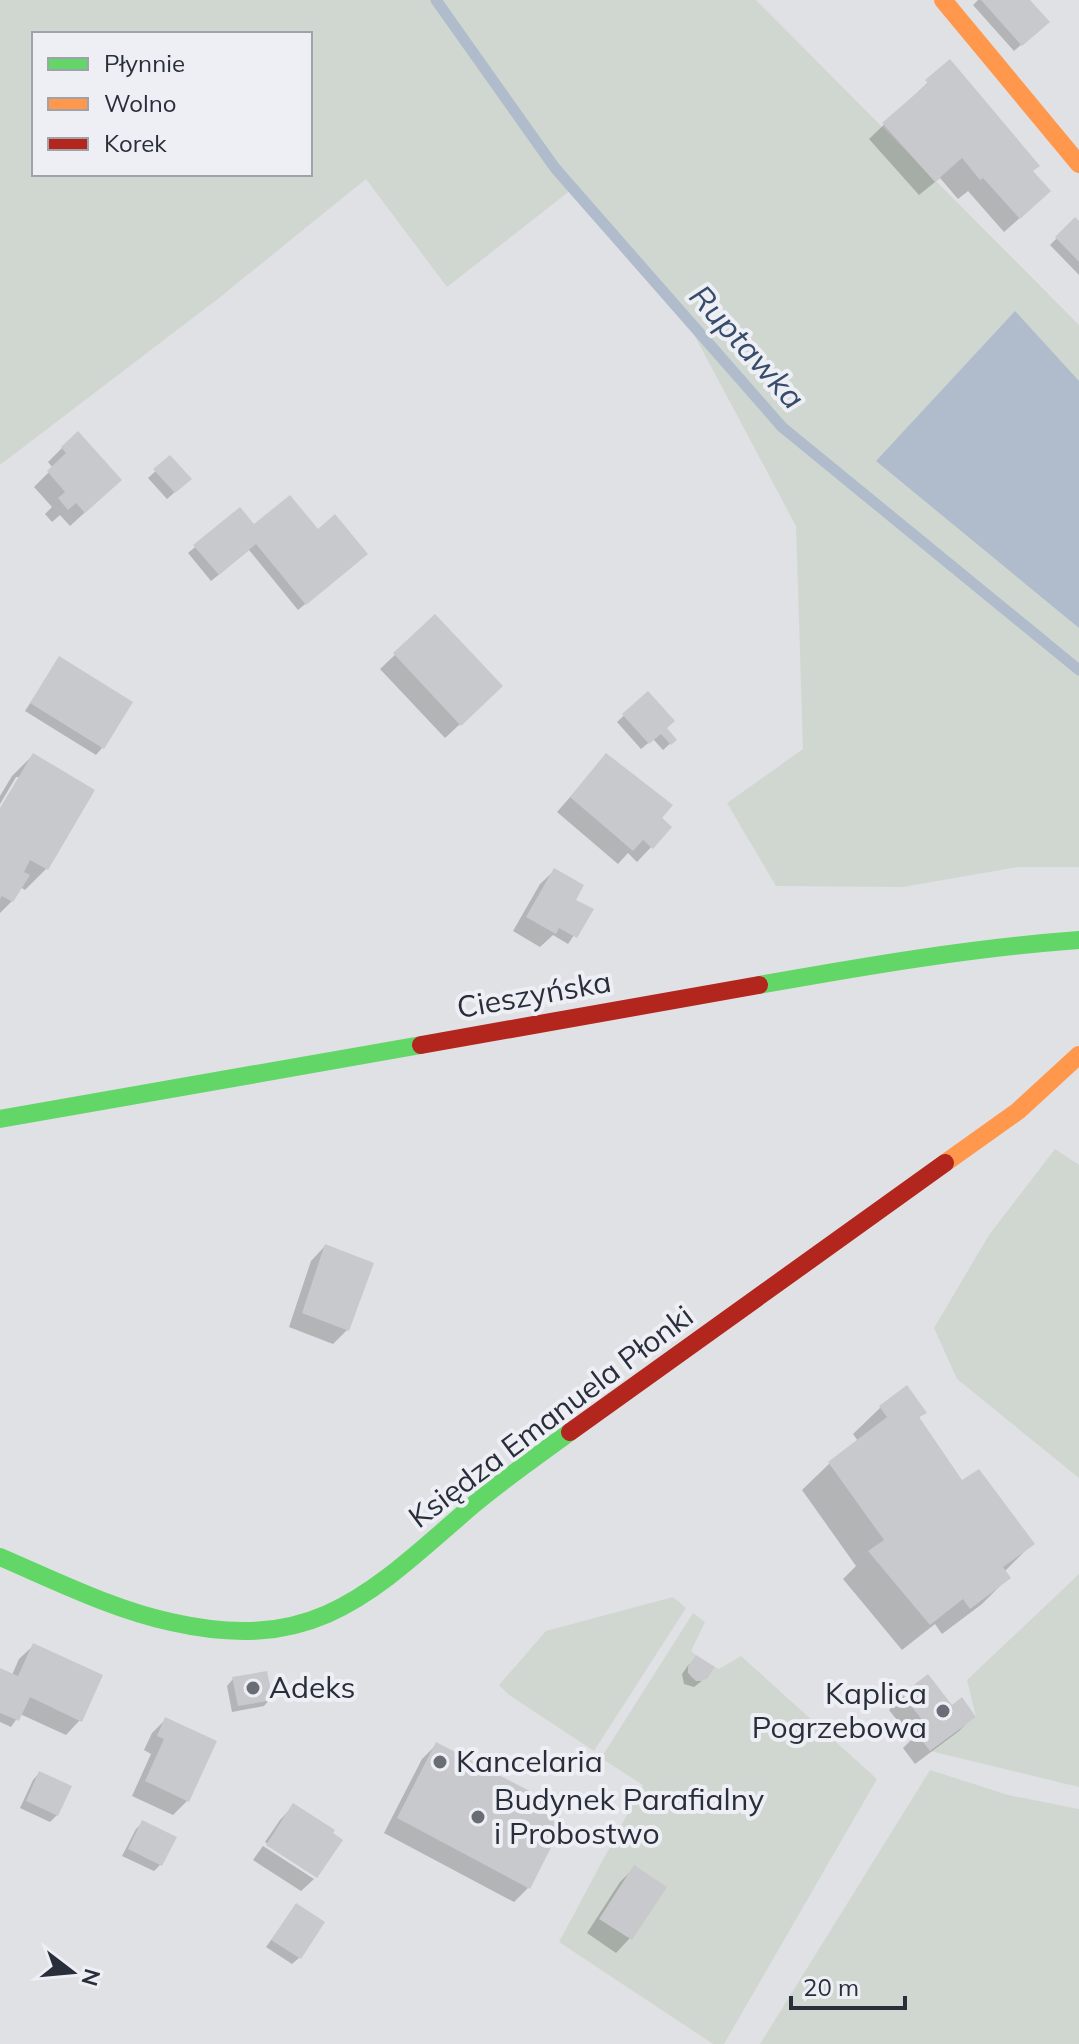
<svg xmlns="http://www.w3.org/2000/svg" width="1079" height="2044" font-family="Mulish,sans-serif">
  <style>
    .green { fill: #d0d7d0; fill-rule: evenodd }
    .water { fill: #b0bccc }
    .shadow { fill: #0003 }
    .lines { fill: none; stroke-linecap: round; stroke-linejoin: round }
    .stream { stroke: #b0bccc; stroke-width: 11 }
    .building { fill: #c8c9cc }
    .fast { stroke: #63d668; stroke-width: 18 }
    .slow { stroke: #ff974d; stroke-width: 18 }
    .jam { stroke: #b3261e; stroke-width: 18 }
    .poi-dot { fill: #696d76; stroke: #edeff4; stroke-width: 3 }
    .labels { text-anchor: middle; stroke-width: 8; stroke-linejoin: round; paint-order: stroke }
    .street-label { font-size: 30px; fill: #292e3b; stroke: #edeff4 }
    .poi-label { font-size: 30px; fill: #292e3b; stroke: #edeff4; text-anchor: start }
    .water-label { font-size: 32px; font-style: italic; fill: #374b6a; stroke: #edeff4 }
  </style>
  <rect width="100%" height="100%" fill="#e0e1e4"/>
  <path class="green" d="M0 0H756L1079 325V867H1018L903 887 776 886 727 803 803 749 796 526 674 297 576 186 447 287 366 179 219 298 0 465ZM34 34H310V174H34Z
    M1055 1149 1079 1165V1478L957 1379 934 1328 989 1235Z
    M1079 1574V1787L930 1751 976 1717 967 1680Z
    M673 1597 686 1608 594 1751 509 1695 499 1685 546 1631Z
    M693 1613 705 1622 691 1651 696 1655 688 1666 691 1678 702 1681 708 1678 715 1667 719 1669 741 1656 877 1779 724 2044H713L559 1942 643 1785 601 1758Z
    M930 1770 1008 1795 1079 1809V2044H760Z"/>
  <path class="water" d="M1015 311 1079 381V628L876 461Z"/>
  <path class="shadow" d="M978 0H1028L1043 25 1014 51 973 5Z
    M949 62 1034 205 1004 232 968 191 958 199 940 178 919 195 869 139Z
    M1075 220 1079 224V275L1050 245Z
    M62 448 105 494 70 526 60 515 52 522 45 514 52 507 34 487 53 468 48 462Z
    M170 458 182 486 167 499 148 478Z
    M240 510 254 527 318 531 358 560 298 610 249 550 211 581 188 553Z
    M435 617 486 700 445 738 380 669Z
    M59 659 102 748 96 755 25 711Z
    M647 694 664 728 674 740 663 750 653 739 641 749 617 722Z
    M33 755 46 869 25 890 20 887 12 901 0 913V812L21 777H16L0 804V796L12 776Z
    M607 755 670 827 637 862 628 853 618 864 557 812Z
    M555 870 569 908 591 910 568 944 553 935 540 947 513 931 540 884Z
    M325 1246 347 1330 333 1344 289 1327 311 1261Z
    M906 1388 924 1412 918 1419 962 1483 1033 1543 1004 1572 1008 1578 982 1604 942 1634 935 1624 902 1650 843 1579 856 1566 802 1490 829 1464 858 1441 853 1434 880 1408Z
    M34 1645 80 1720 66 1735 20 1714 11 1727 0 1722V1670L12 1675 19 1659Z
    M689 1664 707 1677 694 1687 684 1684 682 1674Z
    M233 1679 270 1699 264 1706 232 1712 227 1686Z
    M904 1695 951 1707 973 1717 959 1731 915 1764 903 1748 912 1739 889 1710Z
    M166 1719 187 1801 173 1815 132 1796 151 1754 144 1750 152 1733Z
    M437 1744 528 1888 514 1902 384 1833 422 1759Z
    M39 1773 57 1815 50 1822 20 1808 33 1780Z
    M294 1805 316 1875 265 1842 280 1820Z
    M143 1822 160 1865 154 1871 122 1856 136 1829Z
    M263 1846 314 1879 301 1891 253 1860Z
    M634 1868 630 1938 616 1953 587 1933 620 1882Z
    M297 1905 299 1958 292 1964 266 1947Z"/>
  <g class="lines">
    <path class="stream" d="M436 0 555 168 782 427 1079 670"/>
  </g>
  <path class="building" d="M981 0H1030L1050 22 1022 46Z
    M950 59 1040 166 1033 171 1051 191 1020 219 983 178 980 180 962 158 935 182 882 123 928 83 925 80Z
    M1075 217 1079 221V262L1055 237Z
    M78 431 122 480 85 513 76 503 68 510 58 498 65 492 47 471 66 453 61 447Z
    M170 455 192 479 175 493 153 469Z
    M290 495 318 529 335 514 368 554 306 605 256 544 219 575 193 545 240 507 254 524Z
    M435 614 503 686 461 726 393 653Z
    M59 656 133 702 104 749 30 703Z
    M648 691 675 721 667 728 677 740 671 745 661 734 649 744 622 714Z
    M33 753 95 790 48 870 30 860 24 872 30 875 13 902 2 896 0 899V808Z
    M606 753 673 805 662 818 672 827 653 849 643 840 633 851 570 797Z
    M554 868 584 885 576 900 594 909 577 938 559 928 556 934 526 917Z
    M325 1244 374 1263 349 1331 302 1313Z
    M907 1385 927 1413 919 1417 962 1480 979 1469 1035 1544 1003 1567 1011 1578 970 1609 963 1599 930 1625 868 1551 884 1540 828 1462 887 1417 879 1406Z
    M33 1643 103 1675 82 1722 30 1697 19 1721 0 1713V1668L18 1676Z
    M696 1655 715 1667 708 1678 702 1681H696L688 1673V1666Z
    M267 1671 273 1700 238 1706 232 1677Z
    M928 1674 952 1705 962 1697 976 1717 930 1751 916 1733 926 1725 902 1694Z
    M165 1717 217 1741 189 1802 145 1781 164 1739 157 1736Z
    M436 1742 560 1807 556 1815 565 1820 530 1889 397 1818Z
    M39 1771 72 1786 58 1816 26 1801Z
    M293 1803 335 1830 333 1833 343 1840 317 1878 266 1845Z
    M142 1820 177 1837 162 1866 128 1849Z
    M634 1865 667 1887 632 1940 599 1919Z
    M296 1903 325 1922 301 1959 271 1940Z"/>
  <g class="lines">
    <path class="fast" d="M759 985C866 966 971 948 1079 940
      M0 1119 421 1045
      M0 1557C56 1581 112 1609 171 1622 316 1655 371 1593 473 1505 504 1479 537 1456 570 1432"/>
    <path class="slow" d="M943 0 1079 164
      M945 1163 1018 1111 1079 1055"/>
    <path class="jam" d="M421 1045 759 985
      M570 1432 945 1163"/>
  </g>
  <g class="poi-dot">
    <circle cx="253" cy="1688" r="8"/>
    <circle cx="943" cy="1711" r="8"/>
    <circle cx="440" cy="1762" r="8"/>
    <circle cx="478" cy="1817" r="8"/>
  </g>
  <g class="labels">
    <g class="street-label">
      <text transform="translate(534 995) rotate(-10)" y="10">Cieszyńska</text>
      <text transform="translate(551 1417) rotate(-37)" y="10">Księdza Emanuela Płonki</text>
    </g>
    <g class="poi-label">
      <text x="269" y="1698">Adeks</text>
      <text x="927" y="1704" text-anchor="end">Kaplica<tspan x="927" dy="34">Pogrzebowa</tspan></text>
      <text x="456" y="1772">Kancelaria</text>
      <text x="494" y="1810">Budynek Parafialny<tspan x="494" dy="34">i Probostwo</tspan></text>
    </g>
    <g class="water-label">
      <text transform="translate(747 347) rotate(48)" y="11">Ruptawka</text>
    </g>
  </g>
  <rect x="32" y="32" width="280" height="144" fill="#edeff4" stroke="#9fa2aa" stroke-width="2"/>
  <rect x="48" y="58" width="40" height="12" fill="#63d668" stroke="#9fa2aa" stroke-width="2"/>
  <text x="104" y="72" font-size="24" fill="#292e3b">Płynnie</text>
  <rect x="48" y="98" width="40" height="12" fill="#ff974d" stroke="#9fa2aa" stroke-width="2"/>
  <text x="104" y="112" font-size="24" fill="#292e3b">Wolno</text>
  <rect x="48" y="138" width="40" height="12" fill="#b3261e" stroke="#9fa2aa" stroke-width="2"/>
  <text x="104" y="152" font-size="24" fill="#292e3b">Korek</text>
  <g transform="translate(72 1972) rotate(106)" stroke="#edeff4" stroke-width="6" paint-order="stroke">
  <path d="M0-6L14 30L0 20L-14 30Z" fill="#292e3b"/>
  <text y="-12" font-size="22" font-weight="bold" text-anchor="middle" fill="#292e3b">N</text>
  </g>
  <path d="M791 1996v12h114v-12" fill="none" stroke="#292e3b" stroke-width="4"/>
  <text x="803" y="1996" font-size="24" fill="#292e3b" stroke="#edeff4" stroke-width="6" paint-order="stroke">20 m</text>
</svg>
